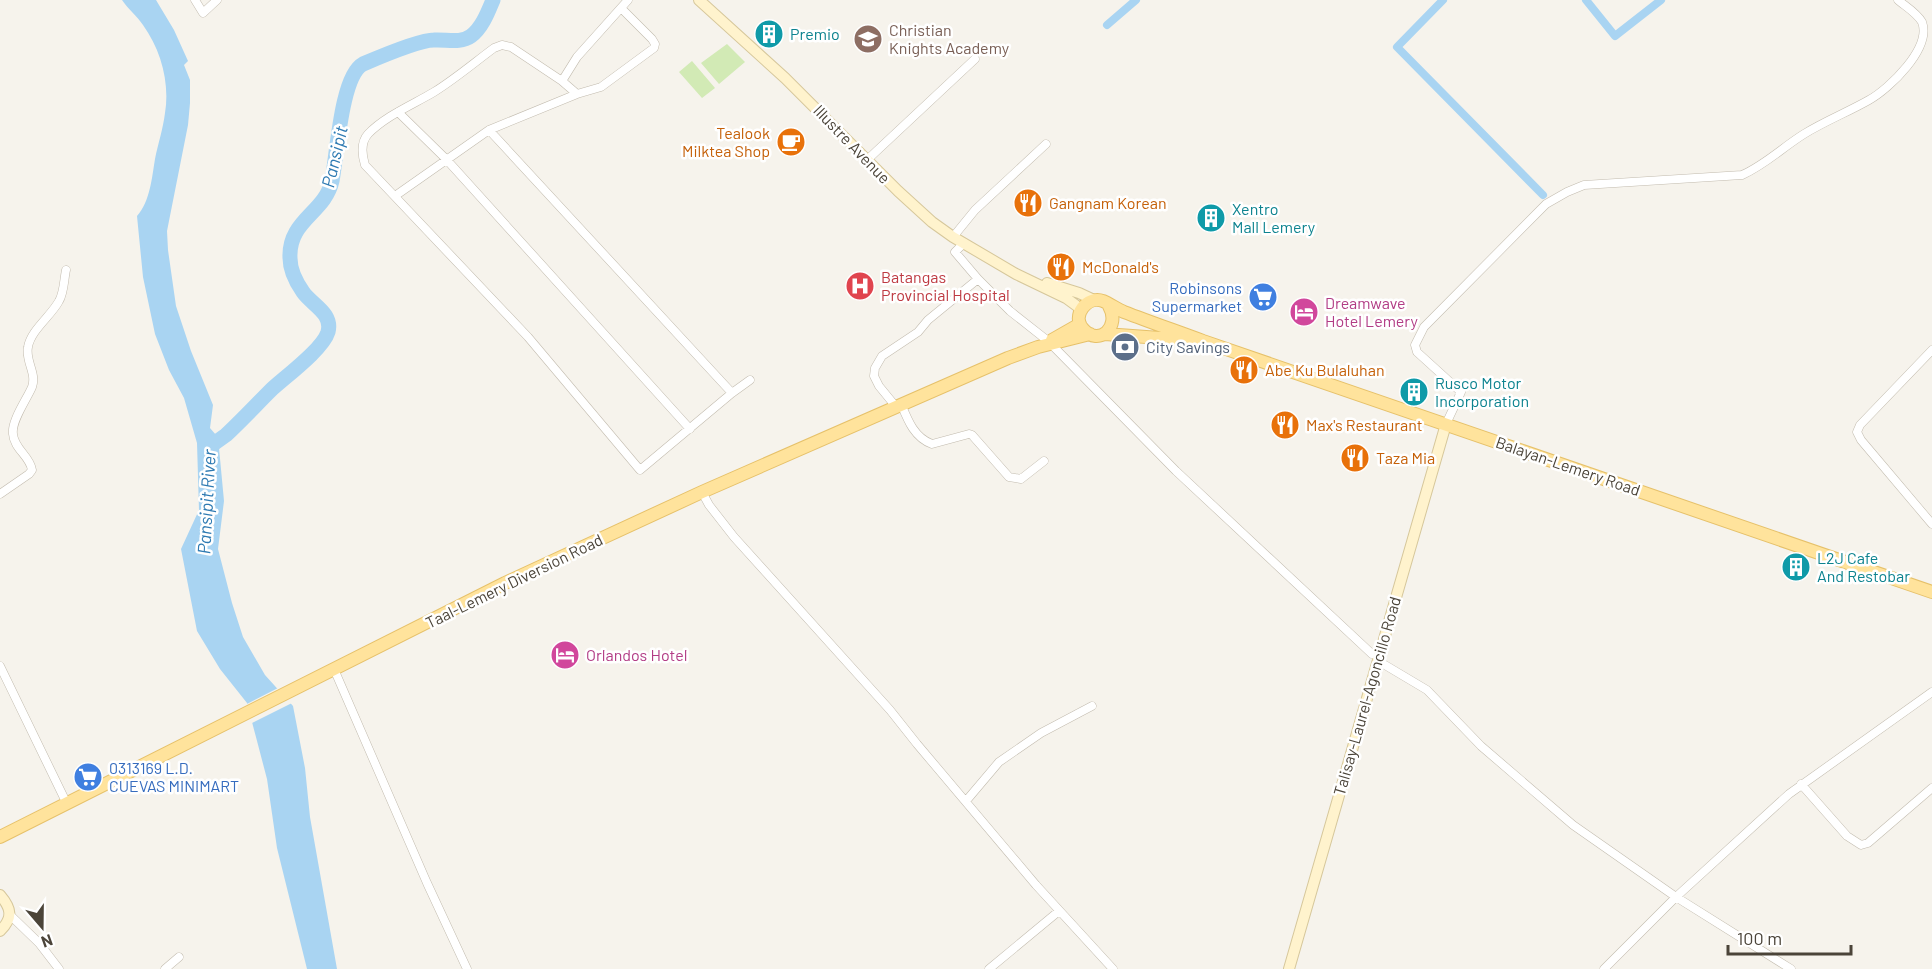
<svg xmlns="http://www.w3.org/2000/svg" width="1932" height="969" font-family="Barlow,sans-serif">
  <style>
    .green { fill: #d2eab5 }
    .water { fill: #a9d4f2 }
    .pier { fill: #f6f3ec }
    .lines { fill: none; stroke-linecap: round; stroke-linejoin: round }
    .canal { stroke: #a9d4f2; stroke-width: 8 }
    .river { stroke: #a9d4f2; stroke-width: 15 }
    .street-casing { stroke: #c2bbae; stroke-width: 9 }
    .secondary-casing { stroke: #d6c79b; stroke-width: 12 }
    .primary-casing { stroke: #e6c16a; stroke-width: 14 }
    .street { stroke: #fff; stroke-width: 8 }
    .secondary { stroke: #fff3cd; stroke-width: 10 }
    .primary { stroke: #ffe39c; stroke-width: 12 }
    .labels { text-anchor: middle; stroke-width: 5; stroke-linejoin: round; paint-order: stroke }
    .education-label { font-size: 16px; fill: #785e54; stroke: #fff; text-anchor: start }
    .culture-label { font-size: 16px; fill: #0d838f; stroke: #fff; text-anchor: start }
    .food-label { font-size: 16px; fill: #c56008; stroke: #fff; text-anchor: start }
    .street-label { font-size: 16px; fill: #4b4439; stroke: #fff }
    .health-label { font-size: 16px; fill: #be3a42; stroke: #fff; text-anchor: start }
    .shop-label { font-size: 16px; fill: #366cbe; stroke: #fff; text-anchor: end }
    .hotel-label { font-size: 16px; fill: #b23c85; stroke: #fff; text-anchor: start }
    .service-label { font-size: 16px; fill: #4e5e75; stroke: #fff; text-anchor: start }
    .water-label { font-size: 18px; font-style: italic; fill: #2e7ab2; stroke: #fff }
  </style>
  <rect width="100%" height="100%" fill="#f6f3ec"/>
  <path class="green" d="M727 44 745 62 719 84 701 63Z
    M692 61 715 88 702 98 679 72Z"/>
  <path class="water" d="M122 0H156L174 30 188 61 184 65 190 80V103L188 125 167 231 168 250 176 306 191 351 213 405 210 428 216 435 226 442 219 448 224 501 218 549 232 603 243 637 265 675 293 706 305 768 310 817 337 969H307L277 848 267 779 247 703 220 669 197 631 181 549 199 510 197 443 184 398 169 370 155 334 143 277 137 216C150 202 152 177 155 159 158 144 163 129 165 113 170 83 161 50 143 25 137 16 128 9 122 0Z"/>
  <path class="pier" d="M280 687 292 703 250 724 245 705Z"/>
  <g class="lines">
    <path class="canal" d="M1443 0 1397 47 1543 195
      M1586 0 1615 36 1661 0
      M1107 25 1136 0"/>
    <path class="river" d="M212 445 226 435C241 421 256 405 271 390 285 377 323 349 328 332 333 313 312 305 303 292 296 282 290 270 290 258 288 220 325 213 332 181 337 155 341 76 363 64 377 58 420 40 434 40 446 39 460 44 471 36 482 28 488 12 493 0"/>
    <g class="street-casing">
      <path id="street" d="M195 0 203 13 217 0
        M621 8 652 39 655 44 654 48 601 87 577 94 562 81 577 57 628 0
        M562 81 511 47 502 45 494 48C475 62 455 79 434 92 414 104 385 116 368 134 360 143 362 155 365 165L528 337 640 470 732 393 750 380
        M398 112 446 159 690 429
        M489 130 732 393
        M867 160 975 59
        M395 196 489 130 577 94
        M953 237 975 210 1046 144
        M978 279 1010 311 1048 341 1176 471 1372 654
        M1932 350 1860 425 1857 432 1861 440 1932 524
        M902 406C908 421 915 438 932 444L969 434 972 435 1009 477 1021 479 1044 461
        M897 408 879 386 874 376 875 368 882 356 918 332 928 320 978 279 955 252 964 243
        M1446 424 1461 392 1417 352 1415 345 1424 327 1546 204 1567 192 1584 185 1742 175C1765 165 1783 147 1804 134 1825 121 1848 112 1869 100 1889 89 1932 48 1922 22 1917 13 1905 6 1898 0
        M702 492 709 505 734 537 890 710 917 744 1036 885 1113 969
        M0 494 29 474 32 470C30 456 14 449 13 434 11 421 27 399 32 387 37 373 25 361 28 347 31 330 51 316 59 301 64 293 64 279 66 270
        M1385 665 1427 690 1481 746 1573 825 1676 897 1791 969
        M0 666 67 804
        M334 669 427 883 467 969
        M1801 784 1847 836 1861 845 1868 843 1932 788
        M966 801 999 762 1041 733 1092 706
        M9 914 39 943 59 969
        M165 969 179 957
        M989 969 1059 911
        M1604 969 1676 897 1789 794 1932 692"/>
    </g>
    <g class="secondary-casing">
      <path id="secondary" d="M699 0 785 78 898 191 932 222 953 237 1016 274 1066 298 1081 309
        M1047 283 1079 293 1094 300
        M0 895C12 909 13 918 0 931
        M1289 969 1446 424"/>
    </g>
    <g class="primary-casing">
      <path id="primary" d="M1109 306C1121 327 1099 347 1083 329 1071 316 1087 295 1103 301 1110 304 1117 309 1124 312 1150 322 1176 331 1203 341L1932 592
        M1105 334 1187 340
        M1052 340 1080 324
        M0 837 505 583 702 492 1008 358 1038 347 1090 334"/>
    </g>
    <use href="#street" class="street"/>
    <use href="#secondary" class="secondary"/>
    <use href="#primary" class="primary"/>
  </g>
  <defs>
    <g id="building-disc" transform="scale(1.5)"><circle r="9.5" fill="#0f9aa8" stroke="#fff"/><path d="M-4-6H4V6H1V3H-1V6H-4ZM-2.5-4.3h1.7v1.8h-1.7ZM.8-4.3h1.7v1.8H.8ZM-2.5-1h1.7V.8h-1.7ZM.8-1h1.7V.8H.8Z" fill="#fff"/></g>
    <g id="school-disc" transform="scale(1.5)"><circle r="9.5" fill="#8d6e63" stroke="#fff"/><path d="M0-5L7-2L0 1L-7-2ZM-4 1L0 2.5L4 1V4Q0 6-4 4Z" fill="#fff"/></g>
    <g id="cafe-disc" transform="scale(1.5)"><circle r="9.5" fill="#e8710a" stroke="#fff"/><path d="M-5.5-4.5H6V0H3Q3 3.5 0 3.5H-2.5Q-5.5 3.5-5.5 0ZM3-3.2v2h1.7v-2ZM-6 4.5H4V6H-6Z" fill="#fff"/></g>
    <g id="restaurant-disc" transform="scale(1.5)"><circle r="9.5" fill="#e8710a" stroke="#fff"/><path d="M-5-6h1v4h1v-4h1v4h1v-4h1v5L-1.5 .5V6h-2V.5L-5-1ZM5-6V6H3V1.5H1.5Q1.5-4 5-6Z" fill="#fff"/></g>
    <g id="hospital-disc" transform="scale(1.5)"><circle r="9.5" fill="#e0444e" stroke="#fff"/><path d="M-5-5h3v3.5h4V-5h3V5h-3V1.5h-4V5h-3Z" fill="#fff"/></g>
    <g id="supermarket-disc" transform="scale(1.5)"><circle r="9.5" fill="#3f7fe0" stroke="#fff"/><path d="M-6-5.5h2.5l.6 2H6L4.5 2H-2.5L-4.4-4H-6ZM-1.5 3.2a1.3 1.3 0 1 0 .1 0ZM3 3.2a1.3 1.3 0 1 0 .1 0Z" fill="#fff"/></g>
    <g id="hotel-disc" transform="scale(1.5)"><circle r="9.5" fill="#d1479c" stroke="#fff"/><path d="M-6-4.5h1.5V1H6V5H4.5V3h-9V5H-6ZM-4 0a1.8 1.8 0 1 1 3.6 0ZM.5 0V-2.5h3Q6-2.5 6 0Z" fill="#fff"/></g>
    <g id="bank-disc" transform="scale(1.5)"><circle r="9.5" fill="#5c6f8a" stroke="#fff"/><path d="M-6-4H6V4H-6ZM0-2.3a2.3 2.3 0 1 0 0 4.6a2.3 2.3 0 1 0 0-4.6Z" fill="#fff"/></g>
  </defs>
  <g fill-rule="evenodd">
    <use href="#building-disc" x="769" y="34"/>
    <use href="#school-disc" x="868" y="39"/>
    <use href="#cafe-disc" x="791" y="142"/>
    <use href="#restaurant-disc" x="1028" y="203"/>
    <use href="#building-disc" x="1211" y="218"/>
    <use href="#restaurant-disc" x="1061" y="267"/>
    <use href="#hospital-disc" x="860" y="286"/>
    <use href="#supermarket-disc" x="1263" y="297"/>
    <use href="#hotel-disc" x="1304" y="312"/>
    <use href="#bank-disc" x="1125" y="347"/>
    <use href="#restaurant-disc" x="1244" y="370"/>
    <use href="#building-disc" x="1414" y="392"/>
    <use href="#restaurant-disc" x="1285" y="425"/>
    <use href="#restaurant-disc" x="1355" y="458"/>
    <use href="#building-disc" x="1796" y="567"/>
    <use href="#hotel-disc" x="565" y="655"/>
    <use href="#supermarket-disc" x="88" y="777"/>
  </g>
  <g class="labels">
    <g class="education-label">
      <text x="889" y="36">Christian<tspan x="889" dy="18">Knights Academy</tspan></text>
    </g>
    <g class="culture-label">
      <text x="790" y="40">Premio</text>
      <text x="1232" y="215">Xentro<tspan x="1232" dy="18">Mall Lemery</tspan></text>
      <text x="1435" y="389">Rusco Motor<tspan x="1435" dy="18">Incorporation</tspan></text>
      <text x="1817" y="564">L2J Cafe<tspan x="1817" dy="18">And Restobar</tspan></text>
    </g>
    <g class="food-label">
      <text x="770" y="139" text-anchor="end">Tealook<tspan x="770" dy="18">Milktea Shop</tspan></text>
      <text x="1049" y="209">Gangnam Korean</text>
      <text x="1082" y="273">McDonald's</text>
      <text x="1265" y="376">Abe Ku Bulaluhan</text>
      <text x="1306" y="431">Max's Restaurant</text>
      <text x="1376" y="464">Taza Mia</text>
    </g>
    <g class="street-label">
      <text transform="translate(852 144) rotate(46)" y="6">Illustre Avenue</text>
      <text transform="translate(1568 466) rotate(19)" y="6">Balayan-Lemery Road</text>
      <text transform="translate(514 581) rotate(-26)" y="6">Taal-Lemery Diversion Road</text>
      <text transform="translate(1367 696) rotate(-74)" y="6">Talisay-Laurel-Agoncillo Road</text>
    </g>
    <g class="health-label">
      <text x="881" y="283">Batangas<tspan x="881" dy="18">Provincial Hospital</tspan></text>
    </g>
    <g class="shop-label">
      <text x="1242" y="294">Robinsons<tspan x="1242" dy="18">Supermarket</tspan></text>
      <text x="109" y="774" text-anchor="start">0313169 L.D.<tspan x="109" dy="18">CUEVAS MINIMART</tspan></text>
    </g>
    <g class="hotel-label">
      <text x="1325" y="309">Dreamwave<tspan x="1325" dy="18">Hotel Lemery</tspan></text>
      <text x="586" y="661">Orlandos Hotel</text>
    </g>
    <g class="service-label">
      <text x="1146" y="353">City Savings</text>
    </g>
    <g class="water-label">
      <text transform="translate(335 157) rotate(-77)" y="6">Pansipit</text>
      <text transform="translate(207 502) rotate(-87)" y="6">Pansipit River</text>
    </g>
  </g>
  <g transform="translate(42 927) rotate(160)" stroke="#ffffff" stroke-width="4.5" paint-order="stroke">
  <path d="M0-4.5L10 22L0 15L-10 22Z" fill="#4b4439"/>
  <text y="-9" font-size="16" font-weight="bold" text-anchor="middle" fill="#4b4439">N</text>
  </g>
  <path d="M1728 945v9h123v-9" fill="none" stroke="#4b4439" stroke-width="3"/>
  <text x="1737" y="945" font-size="18" fill="#4b4439" stroke="#ffffff" stroke-width="4.5" paint-order="stroke">100 m</text>
</svg>
